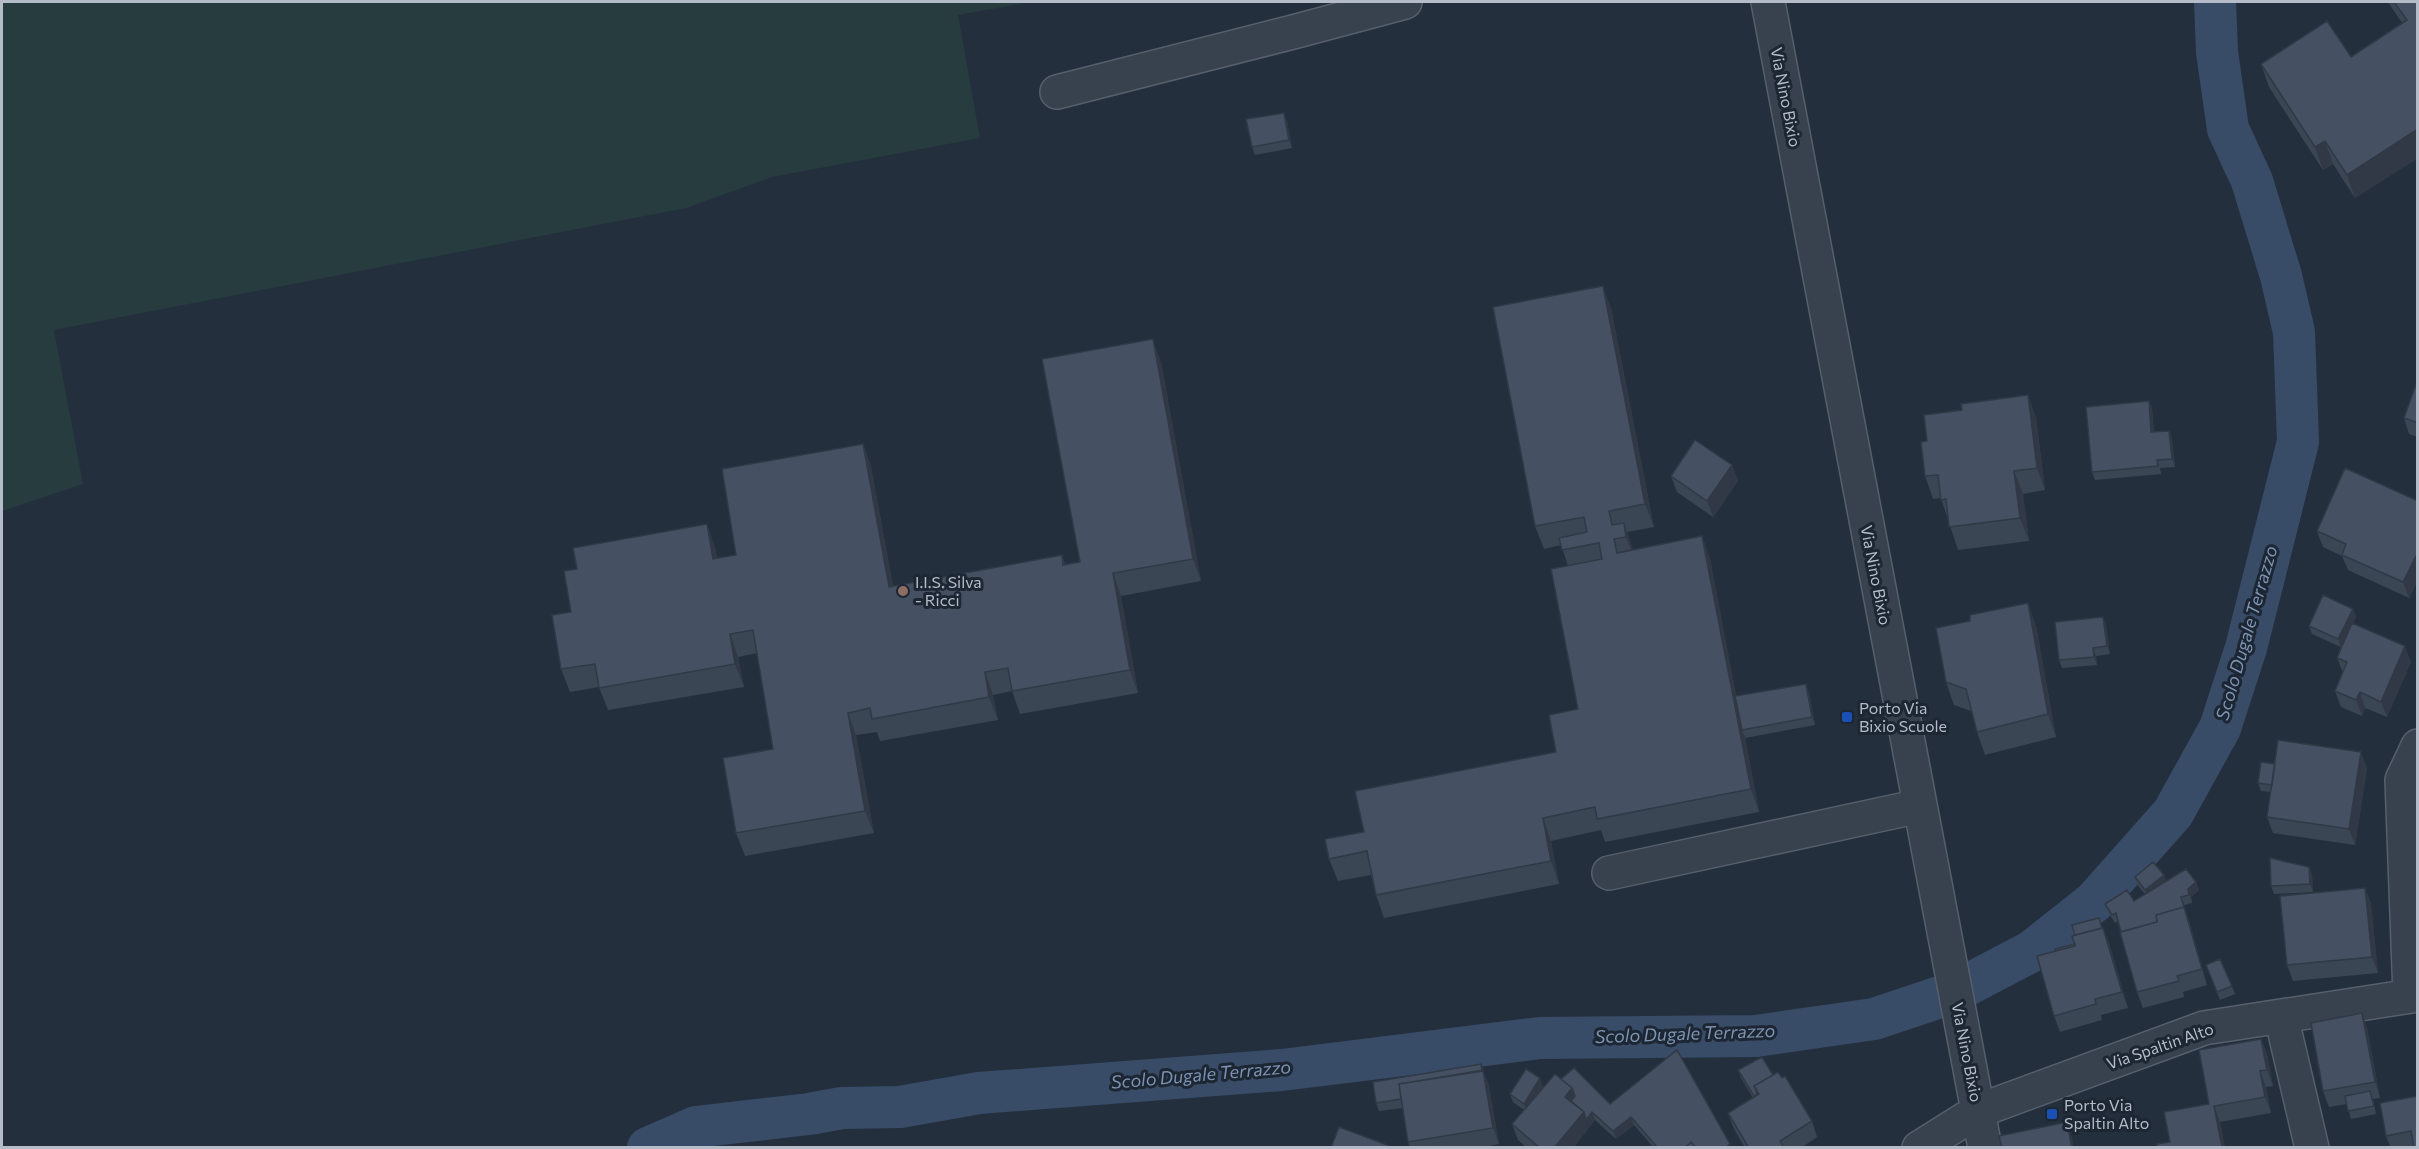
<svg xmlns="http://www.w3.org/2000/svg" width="2419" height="1149" font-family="Commissioner,sans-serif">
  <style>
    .green { fill: #263c3f }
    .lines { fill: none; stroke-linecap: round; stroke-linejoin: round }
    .canal { stroke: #394c67; stroke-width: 42 }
    .minor-casing { stroke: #565f6c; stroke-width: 36 }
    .minor { stroke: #38414e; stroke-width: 33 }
    .wall { fill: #3b4654 }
    .shaded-wall { fill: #303945 }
    .building { fill: #455162; stroke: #303945; stroke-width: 1.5 }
    .education-dot { fill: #8d6e63; stroke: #1d2633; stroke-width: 2 }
    .transit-dot { fill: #1a4fb4; stroke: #1d2633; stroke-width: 2 }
    .labels { text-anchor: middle; stroke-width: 6; stroke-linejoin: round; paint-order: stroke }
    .street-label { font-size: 16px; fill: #b4bcc9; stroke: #1d2633 }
    .poi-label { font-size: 16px; fill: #b4bcc9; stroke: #1d2633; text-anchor: start }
    .water-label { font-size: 18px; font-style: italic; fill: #7c92b1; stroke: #1d2633 }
  </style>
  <rect width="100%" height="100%" fill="#242f3e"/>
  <path class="green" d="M2 2H1030L958 15 980 138 772 177 686 208 54 330 83 484 2 511Z"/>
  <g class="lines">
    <path class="canal" d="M648 1148 696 1127 809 1114 842 1108 900 1107 979 1093 1282 1070 1540 1038 1756 1036 1874 1019 1952 993 2032 951 2094 902 2173 813 2220 728 2246 648 2298 442 2294 332 2281 276 2252 181 2228 129 2217 52 2215 2"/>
    <g class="minor-casing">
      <path id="minor" d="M1768 2 1985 1148
        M1057 92 1293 32 1405 2
        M1609 873 1920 806
        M2410 996 2402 780 2418 746
        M2281 1016 2312 1148
        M1919 1148 1978 1111 2204 1028 2418 995"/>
    </g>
    <use href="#minor" class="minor"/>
  </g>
  <path class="wall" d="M2388 2H2418V158L2355 198 2333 164 2323 170 2269 87 2261 64 2351 57 2402 23Z
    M1287 121 1292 148 1255 155 1252 147Z
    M1611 308 1654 527 1627 532 1633 550 1702 536 1710 559 1736 696 1809 693 1815 725 1745 738V737L1759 812 1605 842 1601 830 1551 841 1559 884 1384 918 1376 895 1371 875 1338 881 1329 859 1364 832 1556 752 1578 709 1568 566 1561 545 1544 549 1535 526Z
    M1161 362 1201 581 1121 596 1138 693 1020 714 1012 691 993 695 998 720 880 741 877 732 856 735 874 833 745 856 736 833 773 749 757 653 738 657 744 687 608 710 599 687 570 692 561 669 571 612 715 547 717 558 736 555 863 444 871 467 893 586 1062 555 1065 565 1080 562Z
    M2418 379V437L2409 434 2404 418Z
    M2028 395 2036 418 2045 490 2023 494 2029 541 1958 550 1941 498 1933 499 1925 476 1927 441 1962 410Z
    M2149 401 2152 409 2154 432 2169 431 2172 439 2175 467 2160 468 2161 474 2095 480 2092 472Z
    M1732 465 1738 481 1713 517 1677 492 1671 476Z
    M2418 501V580L2409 598 2348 570 2342 556 2323 547 2317 531Z
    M2028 603 2036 626 2056 737 1985 755 1977 732 1971 711 1954 705 1946 682 1970 621Z
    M2353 609 2356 617 2353 623 2411 662 2387 717 2365 708 2362 716 2341 707 2335 691 2343 673 2337 658 2341 647 2312 634 2309 626Z
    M2106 625 2110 654 2096 656 2097 665 2062 668 2059 660Z
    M2275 764 2367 768 2355 845 2273 833 2267 817 2271 792 2261 791 2258 783Z
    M2309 867 2312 875 2313 892 2274 894 2271 886Z
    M2164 875 2166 881 2196 882 2199 890 2191 897 2192 903 2184 905 2207 985 2183 992 2184 997 2143 1008 2137 992 2118 921 2115 923 2108 912 2105 904 2134 901 2145 894 2138 886 2135 877Z
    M2365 888 2371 904 2378 973 2293 981 2287 965Z
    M2102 928H2103L2109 943 2128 1008 2101 1015 2102 1020 2060 1032 2054 1016 2055 951 2075 944V935Z
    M2209 973 2232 986 2235 994 2220 1000Z
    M2367 1028 2380 1098 2373 1099 2376 1114 2351 1119 2347 1104 2329 1107 2323 1091Z
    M2261 1039 2267 1054 2273 1086 2266 1087 2271 1113 2220 1122 2225 1148H2157L2170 1142 2209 1104Z
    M1481 1064 1489 1086 1499 1144 1479 1148H1410L1408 1142 1403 1108 1379 1111 1376 1103Z
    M1738 1070 1773 1075 1812 1121 1817 1137 1801 1148H1745L1734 1129 1728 1113 1753 1098 1741 1078Z
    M1561 1079 1610 1104 1731 1148H1654L1634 1125 1616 1139 1595 1120 1573 1148H1527L1518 1140 1512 1124 1524 1110 1513 1102 1510 1094 1543 1087 1541 1091Z
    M2418 1096V1148H2391L2386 1136Z"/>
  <path class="shaded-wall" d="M1284 113 1287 121 1292 148 1289 140Z
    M2418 129V158L2355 198 2347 175Z
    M2325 141 2333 164 2323 170 2315 147Z
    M1603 286 1611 308 1654 527 1645 504Z
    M1153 339 1161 362 1201 581 1193 559Z
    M2028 395 2036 418 2045 490 2037 468Z
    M2149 401 2152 409 2154 440 2151 432Z
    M2169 431 2172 439 2175 467 2172 459Z
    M863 444 871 467 897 609 889 587Z
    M1732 465 1738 481 1713 517 1707 501Z
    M2014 471 2023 494 2029 541 2020 518Z
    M1624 523 1632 546 1635 560 1626 537Z
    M707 524 715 547 721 582 713 559Z
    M1702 536 1710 559 1743 730H1742L1745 737 1759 812 1751 789Z
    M2418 552V580L2409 598 2403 582Z
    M1113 573 1121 596 1138 693 1130 670Z
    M2028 603 2036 626 2056 737 2048 714Z
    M2353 609 2356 617 2341 647 2338 639Z
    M2103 617 2106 625 2110 654 2107 646Z
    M730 634 738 657 744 687 735 664Z
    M2405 646 2411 662 2387 717 2381 702Z
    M2093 648 2096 656 2097 665 2094 657Z
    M985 672 993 695 998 720 989 697Z
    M1806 684 1809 693 1815 725 1812 717Z
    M2360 692 2365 708 2362 716 2356 700Z
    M848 713 856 735 874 833 865 811Z
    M2361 752 2367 768 2355 845 2349 829Z
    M1543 818 1551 841 1559 884 1551 861Z
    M2309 867 2312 875 2313 892 2310 884Z
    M2164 875 2167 883 2148 899 2145 890Z
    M2196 882 2199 890 2191 897 2192 903 2188 889Z
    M2365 888 2371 904 2378 973 2372 957Z
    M2181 897 2190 923 2207 985 2202 969Z
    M2103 928 2109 943 2128 1008 2122 992Z
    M2362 1013 2367 1028 2380 1098 2375 1082Z
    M2261 1039 2267 1054 2273 1086 2267 1070Z
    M1481 1064 1489 1086 1499 1144 1493 1128Z
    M2260 1071 2266 1087 2271 1113 2265 1097Z
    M1540 1078 1543 1087 1527 1112 1524 1104Z
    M1572 1088 1578 1104 1574 1109 1565 1097Z
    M2214 1106 2220 1122 2225 1148 2222 1147Z
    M1584 1112 1589 1128 1573 1148H1554Z
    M1592 1112 1595 1120 1589 1128 1586 1120Z
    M1631 1117 1634 1125 1616 1139 1613 1131Z
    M2067 1122 2072 1138 2074 1148H2072Z"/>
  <path class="building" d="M2394 2H2418V129L2347 175 2325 141 2315 147 2261 64 2327 21 2351 57 2407 20Z
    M1284 113 1289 140 1252 147 1246 119Z
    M1603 286 1645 504 1609 511 1612 525 1624 523 1626 537 1614 539 1617 553 1702 536 1751 789 1597 819 1595 807 1543 818 1551 861 1376 895 1367 851 1329 859 1325 839 1364 832 1355 791 1556 752 1549 715 1578 709 1551 569 1602 559 1599 543 1562 550 1559 538 1587 532 1584 517 1535 526 1493 307Z
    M1153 339 1193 559 1113 573 1130 670 1012 691 1008 668 985 672 989 697 872 719 870 708 848 713 865 811 736 833 723 758 773 749 753 630 730 634 735 664 599 688 595 664 561 669 552 615 571 612 564 571 577 569 573 548 707 524 713 559 736 555 722 469 863 444 889 587 1062 555 1063 565 1080 562 1042 359Z
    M2418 379V423L2404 418Z
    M2028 395 2037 468 2014 471 2020 518 1949 527 1946 499 1941 500 1938 475 1925 476 1921 442 1927 441 1924 415 1962 410 1961 404Z
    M2149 401 2151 432 2169 431 2172 459 2157 460 2158 466 2092 472 2086 407Z
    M1695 440 1732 465 1707 501 1671 476Z
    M2345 468 2418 501V552L2403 582 2342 555 2346 544 2317 531Z
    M2323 595 2353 609 2338 639 2309 626Z
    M2028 603 2048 714 1977 732 1966 689 1946 682 1936 628 1970 621V615Z
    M2103 617 2107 646 2093 648 2094 657 2059 660 2055 622Z
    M2352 623 2405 646 2381 702 2360 692 2356 700 2335 691 2347 662 2337 658Z
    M1806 684 1812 717 1742 730 1735 696Z
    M2278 740 2361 752 2349 829 2267 817Z
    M2261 762 2275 764 2272 785 2258 783Z
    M2270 858 2309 867 2310 884 2271 886Z
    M2153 862 2164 875 2145 890 2135 877Z
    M2186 869 2196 882 2188 889 2189 895 2181 897 2186 914 2184 907 2156 915 2157 922 2121 932 2116 913 2112 915 2105 904 2127 890 2134 901Z
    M2365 888 2372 957 2287 965 2280 896Z
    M2184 907 2202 969 2177 976 2179 981 2137 992 2120 932 2157 922 2156 915Z
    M2099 918 2102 928 2075 935 2072 925Z
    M2103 928 2122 992 2095 999 2096 1004 2054 1016 2037 956 2075 946 2072 936Z
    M2075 944V946L2055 951V949Z
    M2220 959 2232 986 2217 992 2206 965Z
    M2362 1013 2375 1082 2323 1091 2311 1023Z
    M2261 1039 2267 1070 2260 1071 2265 1097 2214 1106 2222 1147 2157 1148V1144L2170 1142 2164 1112 2209 1104 2199 1050Z
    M1677 1050 1730 1144 1725 1148H1696L1691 1142 1685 1148H1658L1631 1117 1613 1131 1592 1112 1586 1120 1584 1112 1571 1101 1575 1096 1572 1088 1561 1079 1574 1068 1610 1104Z
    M1762 1057 1773 1075 1754 1086 1757 1094 1754 1096 1738 1070Z
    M1481 1064 1482 1071 1399 1084 1401 1099 1376 1103 1373 1082Z
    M1526 1069 1540 1078 1524 1104 1510 1094Z
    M1483 1070 1493 1128 1408 1142 1399 1084Z
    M1778 1072 1782 1078 1785 1076 1812 1121 1780 1141 1784 1148H1749L1728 1113 1759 1094 1754 1086Z
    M1555 1074 1572 1088 1565 1097 1584 1112 1554 1148H1540L1512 1124Z
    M2370 1091 2374 1106 2348 1111 2345 1096Z
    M2418 1096V1148H2414L2411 1131 2386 1136 2380 1103Z
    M2067 1122 2072 1148H2002L1999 1136Z
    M1339 1127 1390 1146V1148H1331Z
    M1691 1142 1696 1148H1685Z"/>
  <circle class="education-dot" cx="903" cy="591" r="6"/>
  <g class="transit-dot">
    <rect x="1841" y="711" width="12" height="12" rx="3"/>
    <rect x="2046" y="1108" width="12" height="12" rx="3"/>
  </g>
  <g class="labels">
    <g class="street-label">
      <text transform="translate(1786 97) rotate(79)" y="6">Via Nino Bixio</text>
      <text transform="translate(1876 575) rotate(79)" y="6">Via Nino Bixio</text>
      <text transform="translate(2160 1046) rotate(-19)" y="6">Via Spaltin Alto</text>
      <text transform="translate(1967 1052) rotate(79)" y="6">Via Nino Bixio</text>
    </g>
    <g class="poi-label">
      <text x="915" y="588">I.I.S. Silva<tspan x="915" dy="18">- Ricci</tspan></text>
      <text x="1859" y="714">Porto Via<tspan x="1859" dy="18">Bixio Scuole</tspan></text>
      <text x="2064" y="1111">Porto Via<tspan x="2064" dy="18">Spaltin Alto</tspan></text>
    </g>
    <g class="water-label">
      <text transform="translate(2247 633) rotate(-74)" y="6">Scolo Dugale Terrazzo</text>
      <text transform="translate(1685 1034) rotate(-2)" y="6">Scolo Dugale Terrazzo</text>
      <text transform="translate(1201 1075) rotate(-5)" y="6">Scolo Dugale Terrazzo</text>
    </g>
  </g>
  <rect width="2419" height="1149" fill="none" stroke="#b4bcc9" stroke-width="6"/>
</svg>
